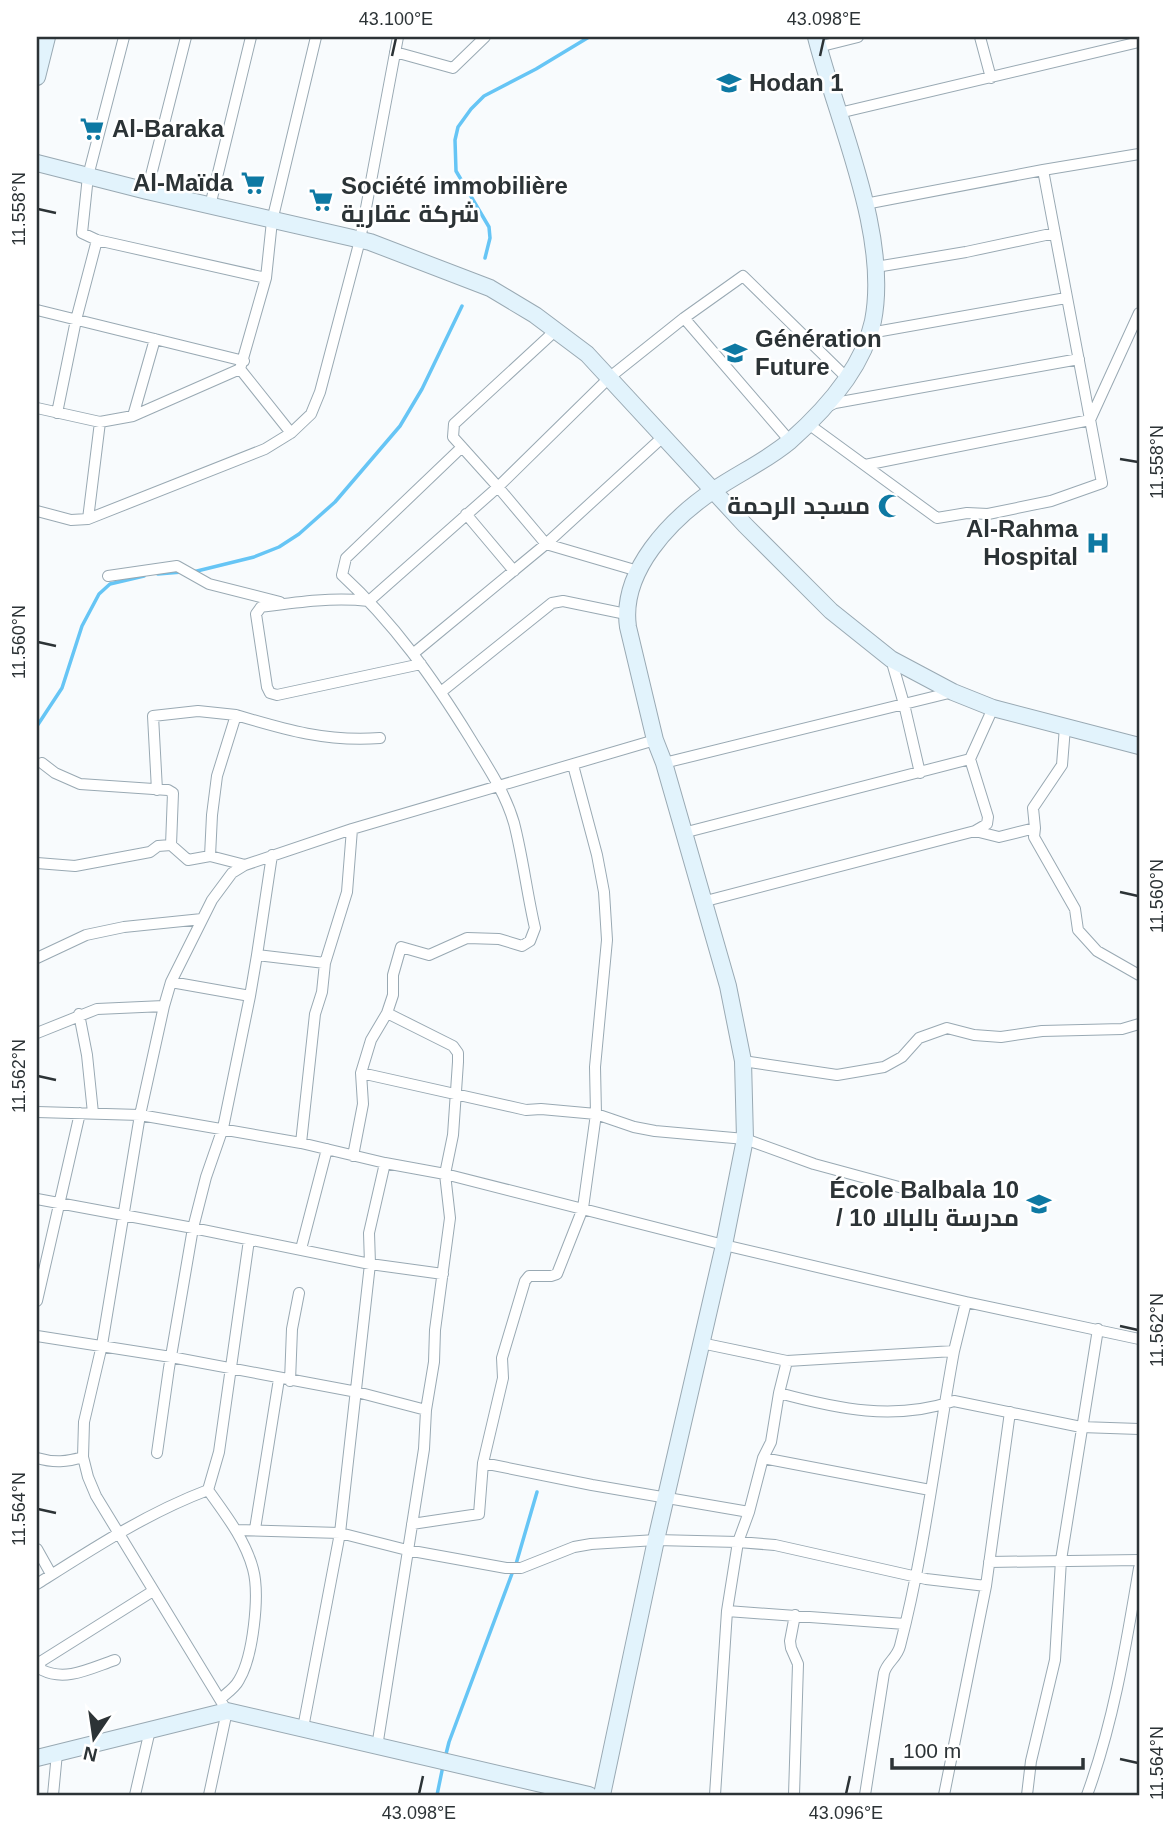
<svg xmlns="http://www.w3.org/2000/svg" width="1176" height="1832" font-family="Helvetica,Cairo,sans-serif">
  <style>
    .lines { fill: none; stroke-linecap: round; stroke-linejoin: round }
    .stream { stroke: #66c5f5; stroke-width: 3.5 }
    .street-casing { stroke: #99a9b3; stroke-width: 12 }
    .secondary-casing { stroke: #99a9b3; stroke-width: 18 }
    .street { stroke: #fff; stroke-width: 10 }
    .secondary { stroke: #e2f3fc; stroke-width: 16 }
    .ticks { fill: none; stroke: #2c3336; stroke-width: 2.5 }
    .labels { text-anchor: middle; stroke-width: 5; stroke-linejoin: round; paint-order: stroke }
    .poi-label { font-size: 24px; font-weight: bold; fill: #2c3336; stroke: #fff; text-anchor: start }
    .neatline { fill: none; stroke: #2c3336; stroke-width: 2.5 }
    .ticks-label { font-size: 18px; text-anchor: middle; fill: #2c3336 }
  </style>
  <rect width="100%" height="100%" fill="#f8fbfd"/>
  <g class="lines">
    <path class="stream" d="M485 258 490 238 489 227 456 171 455 140 458 127 471 109 484 96 536 69 589 37
      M193 572 254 557 279 547 299 534 335 502 400 426 422 389 462 306
      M158 574 182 572
      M37 726 62 688 82 626 99 594 110 584 144 576
      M516 1564 537 1492
      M445 1758 449 1742 513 1571
      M437 1795 443 1766"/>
    <g class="street-casing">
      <path id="street" d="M124 37 88 176 82 233 97 240 266 278
        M980 37 991 78
        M818 47 858 37
        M395 52 453 68 485 37
        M839 113 1139 42
        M1043 170 1139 154
        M147 191 186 37
        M210 206 251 37
        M876 267 966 252 1055 233
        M37 310 244 361
        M684 318 790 441
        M556 330 454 424 453 437 498 487 546 544 665 435
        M870 333 1066 298
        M240 369 291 433
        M827 407 835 403 1079 359
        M37 408 100 422 133 416 240 369 266 278 272 221 316 37
        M57 413 76 320 97 240
        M133 416 155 339
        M807 423 937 518 967 513 988 514 1051 501 1102 483 1043 170 865 204
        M865 465 1090 420 1139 313
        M37 511 71 520 88 519 265 449 291 433 311 414 320 392 360 240 398 37
        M466 514 514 571
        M88 519 100 422
        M108 576 177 566 209 584 280 602
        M414 653 546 544 638 571
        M891 659 904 704 920 773
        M421 664 277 695 270 693 267 687 256 614 261 607C298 602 332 597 369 601L498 487 610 377 684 318 743 276 847 378
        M441 692 552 603 563 601 626 614
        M42 763 55 773 80 784 168 790 173 793 171 845
        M664 763 953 692
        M157 790 153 716 198 711 236 715
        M1035 828 1034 837 1075 909 1078 930 1097 951 1139 975
        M975 831 999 837 1035 828 1033 808 1062 765 1065 727
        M683 833 970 759
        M210 856 212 815 217 776 236 715C286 730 327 742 380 738
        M37 863 75 866 150 852 158 846 171 845 188 860 210 856 245 865
        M702 902 975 831 987 824 988 817 970 759 993 708
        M257 955 272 855
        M37 958 86 935 124 927 202 919
        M171 982 250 996 257 955 325 963
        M79 1014 87 1055 93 1113
        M37 1033 97 1009 164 1006
        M743 1061 837 1075 884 1067 902 1057 919 1038 947 1028 974 1035 1001 1037 1042 1031 1122 1029 1139 1024
        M361 1073 526 1110 541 1109 596 1114 634 1127 655 1131 745 1139 814 1164 910 1190
        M37 1112 140 1115 301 1143 385 1163 445 1174 724 1245 966 1302 1139 1339
        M301 1143 315 1014 322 992 325 963 347 892 352 829
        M353 1156 363 1104 361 1073 371 1040 387 1013 393 995V975L401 947 429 955 467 938 499 939 522 946 530 941 535 928C527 894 523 858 514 823 505 792 487 766 470 738 433 678 394 623 342 575L346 558 462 447
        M37 1199 193 1228 370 1264 443 1274
        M301 1249 327 1149
        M37 1301 80 1113
        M37 1336 171 1357 357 1392 426 1410
        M701 1343 787 1361 954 1351 966 1302
        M787 1361 779 1393C838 1409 894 1421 954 1401L1081 1427 1139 1429
        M290 1381 292 1329 299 1293
        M157 1453 169 1368 193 1228 206 1177 223 1128 250 996
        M37 1458C54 1463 67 1462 83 1457
        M763 1458 930 1490
        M483 1463 592 1485 749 1512
        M412 1524 479 1514 483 1463 503 1378 502 1358 525 1281 529 1276H551L557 1274 583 1208 596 1114 595 1067 607 940 604 892 597 855 573 765
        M255 1529 279 1379
        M236 1530 340 1533 407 1550 506 1568H521L574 1547 591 1544 656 1540 738 1542 775 1545 926 1579 986 1586
        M37 1549 51 1574
        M989 1562 1139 1560
        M37 1584C92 1549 147 1513 208 1490
        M727 1611 905 1624
        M37 1661 42 1670C66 1682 91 1668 115 1660
        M37 1664 153 1591
        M220 1699C227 1693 235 1688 239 1680 253 1657 260 1595 253 1569 245 1539 225 1514 208 1490L219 1452 249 1240
        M303 1728 340 1533 370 1264 369 1233 385 1163
        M377 1747 424 1449 426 1410 434 1362 435 1330 450 1218 445 1174 453 1135 458 1062V1053L453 1046 387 1013
        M53 1795 57 1753
        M135 1795 150 1730
        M209 1795 227 1711 96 1496 88 1477 83 1457 84 1422 102 1345 140 1115 164 1006 171 982 212 900 232 873 245 865 352 829 655 740
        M715 1795 727 1611 738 1542 749 1512 763 1458 771 1442 779 1393
        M794 1795 798 1664 791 1648 790 1641 795 1615
        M865 1795 884 1673C887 1662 897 1658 900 1646 925 1550 936 1449 954 1351
        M944 1795 986 1586 1010 1412
        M1027 1795 1031 1761 1055 1660 1061 1560 1098 1329
        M1087 1795C1114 1721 1126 1645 1139 1568"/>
    </g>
    <g class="secondary-casing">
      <path id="secondary" d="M37 77 47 37
        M37 163 147 191 370 242 490 288 535 315 587 354 745 525 831 611 891 659 953 692 993 708 1139 746
        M37 1758 227 1711 589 1795
        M602 1795 656 1540 724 1245 745 1139 743 1061 728 986 664 763 655 740 628 627C620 571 671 519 714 490 739 473 766 461 790 441 825 410 863 368 873 321 890 234 837 121 816 37"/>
    </g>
    <use href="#street" class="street"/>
    <use href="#secondary" class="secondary"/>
  </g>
  <path class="ticks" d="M392 56 396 38M820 56 824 38M38 209 56 213M1120 459 1138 462M38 642 56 646M1120 892 1138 896M38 1076 56 1080M1120 1326 1138 1330M38 1509 56 1513M1120 1759 1138 1763M419 1794 423 1776M846 1794 850 1776"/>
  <defs>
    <g id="school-bare" transform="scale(1.89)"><path d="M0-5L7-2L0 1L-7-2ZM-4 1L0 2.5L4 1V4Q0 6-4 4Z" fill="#0e79a3" stroke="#fff" stroke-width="2.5" paint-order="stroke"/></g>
    <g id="supermarket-bare" transform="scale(1.89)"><path d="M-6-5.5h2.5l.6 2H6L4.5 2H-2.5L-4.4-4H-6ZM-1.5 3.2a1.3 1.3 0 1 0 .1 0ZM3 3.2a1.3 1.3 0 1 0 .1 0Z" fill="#0e79a3" stroke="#fff" stroke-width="2.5" paint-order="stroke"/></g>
    <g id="mosque-bare" transform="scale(1.89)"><path d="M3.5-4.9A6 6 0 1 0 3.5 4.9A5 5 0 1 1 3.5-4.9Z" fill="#0e79a3" stroke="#fff" stroke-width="2.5" paint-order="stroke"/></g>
    <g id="hospital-bare" transform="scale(1.89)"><path d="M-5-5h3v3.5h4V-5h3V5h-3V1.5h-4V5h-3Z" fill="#0e79a3" stroke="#fff" stroke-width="2.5" paint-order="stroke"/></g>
  </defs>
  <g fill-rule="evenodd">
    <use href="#school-bare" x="729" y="83"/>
    <use href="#supermarket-bare" x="92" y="129"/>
    <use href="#supermarket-bare" x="253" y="183"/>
    <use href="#supermarket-bare" x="321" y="200"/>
    <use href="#school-bare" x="735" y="353"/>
    <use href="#mosque-bare" x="890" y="506"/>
    <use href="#hospital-bare" x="1098" y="543"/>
    <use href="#school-bare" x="1039" y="1204"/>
  </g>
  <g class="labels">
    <g class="poi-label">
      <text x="749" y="91">Hodan 1</text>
      <text x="112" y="137">Al-Baraka</text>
      <text x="233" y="191" text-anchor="end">Al-Maïda</text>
      <text x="341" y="194">Société immobilière<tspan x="341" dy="28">شركة عقارية</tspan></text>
      <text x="755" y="347">Génération<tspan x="755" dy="28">Future</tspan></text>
      <text x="870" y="514" text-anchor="end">مسجد الرحمة</text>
      <text x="1078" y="537" text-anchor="end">Al-Rahma<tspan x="1078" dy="28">Hospital</tspan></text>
      <text x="1019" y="1198" text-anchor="end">École Balbala 10<tspan x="1019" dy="28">/ مدرسة بالبالا 10</tspan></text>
    </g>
  </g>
  <rect width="1176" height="1832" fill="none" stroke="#ffffff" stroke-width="77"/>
  <g transform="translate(94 1738) rotate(193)" stroke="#ffffff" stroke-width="5" paint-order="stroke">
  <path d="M0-5L12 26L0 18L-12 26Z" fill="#2c3336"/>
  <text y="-10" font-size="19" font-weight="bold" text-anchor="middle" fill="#2c3336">N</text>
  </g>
  <path d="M892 1758v10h191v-10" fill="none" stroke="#2c3336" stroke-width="3.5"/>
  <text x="903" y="1758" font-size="21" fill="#2c3336" stroke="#ffffff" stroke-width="5" paint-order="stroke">100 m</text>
  <rect x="38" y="38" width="1100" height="1756" class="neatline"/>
  <g class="ticks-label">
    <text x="396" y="25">43.100°E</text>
    <text x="824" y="25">43.098°E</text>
    <text transform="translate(19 209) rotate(-90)" y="6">11.558°N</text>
    <text transform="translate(1157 462) rotate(-90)" y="6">11.558°N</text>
    <text transform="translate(19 642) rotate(-90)" y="6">11.560°N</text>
    <text transform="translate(1157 896) rotate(-90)" y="6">11.560°N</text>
    <text transform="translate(19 1076) rotate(-90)" y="6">11.562°N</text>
    <text transform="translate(1157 1330) rotate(-90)" y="6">11.562°N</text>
    <text transform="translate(19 1509) rotate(-90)" y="6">11.564°N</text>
    <text transform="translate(1157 1763) rotate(-90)" y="6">11.564°N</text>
    <text x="419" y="1819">43.098°E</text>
    <text x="846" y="1819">43.096°E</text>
  </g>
</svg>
